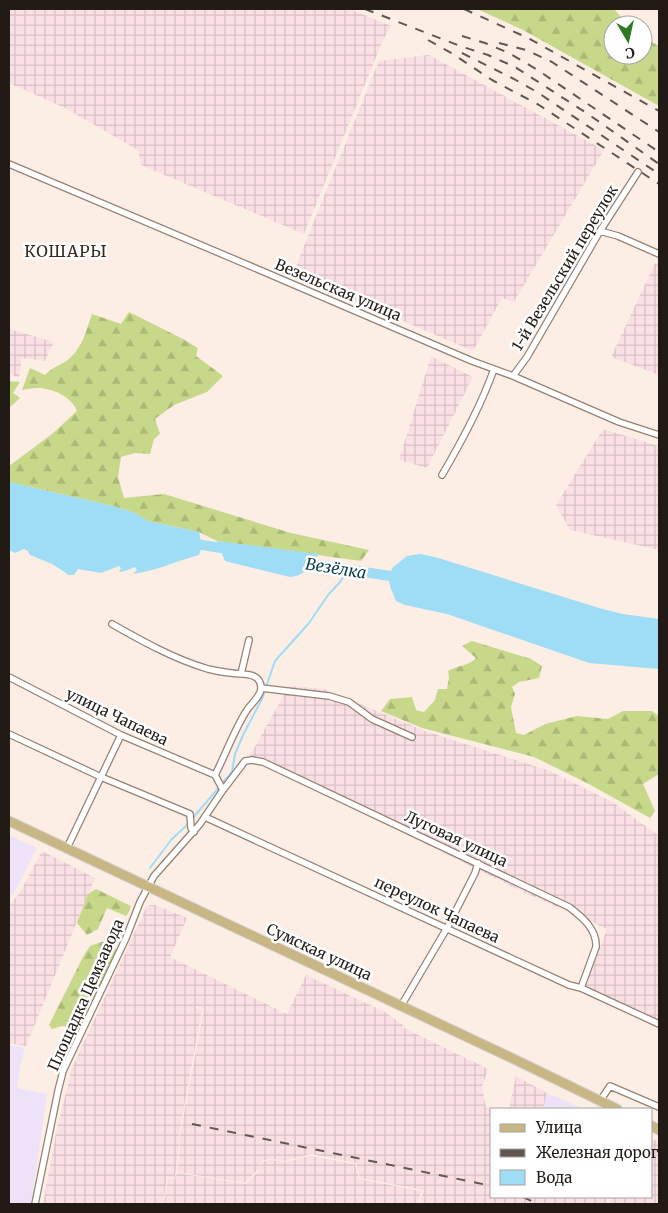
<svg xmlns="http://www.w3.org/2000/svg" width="668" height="1213" font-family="Merriweather,serif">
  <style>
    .commercial { fill: #ede2f7 }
    .industrial { fill: url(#industrial-grid) }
    .forest { fill: url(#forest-firs) }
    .water { fill: #9fdcf5 }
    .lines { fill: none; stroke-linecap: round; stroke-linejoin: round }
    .stream { stroke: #9fdcf5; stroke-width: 2 }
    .river { stroke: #9fdcf5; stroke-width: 10 }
    .street-casing { stroke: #958172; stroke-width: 8 }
    .primary-casing { stroke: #d3d1d0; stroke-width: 11 }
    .street { stroke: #fff; stroke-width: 5.5 }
    .primary { stroke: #c8b685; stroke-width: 9 }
    .rail { stroke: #605750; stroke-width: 2; stroke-dasharray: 9 9; stroke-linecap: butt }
    .labels { text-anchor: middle; stroke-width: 5; stroke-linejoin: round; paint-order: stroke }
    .street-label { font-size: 15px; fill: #221a15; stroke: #fefefe }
    .neighbourhood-label { font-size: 16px; letter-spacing: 1px; fill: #3b2a1e; stroke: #fefefe }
    .water-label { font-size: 16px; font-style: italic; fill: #063b4c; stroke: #fefefe }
  </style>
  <defs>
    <pattern id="industrial-grid" width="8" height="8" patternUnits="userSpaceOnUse" patternTransform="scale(1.25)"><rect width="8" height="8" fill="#fae0e5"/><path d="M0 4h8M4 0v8" fill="none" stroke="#d6c0c4"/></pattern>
    <pattern id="forest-firs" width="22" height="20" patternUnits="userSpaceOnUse" patternTransform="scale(1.25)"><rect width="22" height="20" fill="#c7d88b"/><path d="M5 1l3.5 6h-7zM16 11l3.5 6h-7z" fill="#abb977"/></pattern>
  </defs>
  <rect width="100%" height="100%" fill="#fceee5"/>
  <path class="commercial" d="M9 835 37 848 15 891 9 899Z
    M9 1045 25 1048 20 1067 17 1088 47 1094 31 1204H9Z
    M547 1093 584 1109H543Z"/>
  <path class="industrial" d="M9 9H350L391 26 383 40 304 234 141 165 138 150 65 108 9 83Z
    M429 55 604 150 514 302 502 298 473 351 293 274 320 206 379 61Z
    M655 263 659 265V375L611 357Z
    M9 329 54 342 45 361 22 358 19 378 9 373Z
    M431 356 473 377 427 468 399 460Z
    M603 429 659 446V550L570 530 556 505Z
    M289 686 324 689 425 731 550 771 614 803 659 836V1026L585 987 607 929 519 890 249 757Z
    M42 851 95 878 26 1046 9 1043V905L19 894Z
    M150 905H155L187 918 170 957 287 1014 306 975 385 1012 403 1025 402 1027 488 1069 482 1087 486 1107 495 1109H492V1197H608L606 1204H420L423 1190 360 1178 356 1163 311 1154 285 1161 271 1159 261 1161 258 1170 244 1183 177 1172 180 1146 179 1140 204 1009 196 1006V1008L202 1010 178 1140 179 1146 175 1178 167 1177 163 1204H43L56 1133 72 1068 146 908Z
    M516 1076 547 1093 543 1109H509Z
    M652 1139 659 1142V1204H609L611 1197H652Z
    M311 1156 355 1164 359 1179 421 1191 418 1204H164L168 1178 175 1179 177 1173 245 1184 259 1171 261 1162 271 1160 285 1162Z"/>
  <path class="forest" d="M477 9H614L628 25H613V55H643V37L659 46V106L523 30Z
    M129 312 183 339 198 348 196 356 223 376 207 392 174 405 155 419 160 434 154 439 150 454 135 453 121 457 118 477 124 498 164 494 291 533 369 550 361 561 217 541 199 532 148 521 135 513 113 506 9 482V466L52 434 77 411C72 397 52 388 38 388 32 388 27 389 22 390L30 368 45 375C53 366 63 365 71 357 83 346 87 328 92 314L121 324Z
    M9 381 20 382 13 393 20 398 9 408Z
    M472 641 531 659 542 666 539 678 519 682 512 687 515 694 511 707 516 733 524 735 545 724 577 716 608 719 623 711H652L659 716V774L643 784 655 811 650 818 587 783 534 757 422 728 381 711 390 699 412 697 416 710 424 712 435 700 438 689H447L449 678 448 671C458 665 467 667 476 658L462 646Z
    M96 889 131 906 129 912 126 916 107 908 98 929 87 935 77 923 88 894Z
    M101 942C108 942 112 943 116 950L94 999 80 1023 71 1027 62 1026 52 1029 49 1025 84 955 90 946Z"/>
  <path class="water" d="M9 482 113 506 135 513 148 521 199 532 202 546 199 555C176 561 156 571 133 574L137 570 135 567 125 571 119 572 121 568 119 566 101 573 78 569 74 575H69L52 564 30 555 28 551 24 549 15 553 9 550Z
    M217 541 319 554C310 566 307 575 290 577L225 561Z
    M420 554 435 557 599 608 623 614 659 619V669L589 663 447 614 405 605 396 601 391 589 389 581 392 568 407 556Z"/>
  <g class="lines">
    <path class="stream" d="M192 819 232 772 235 754 243 735 262 699 275 661 309 623 328 595 340 582 348 570
      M150 868 171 840 189 823"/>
    <path class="river" d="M190 543 233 550
      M299 562 403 578"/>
    <g class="street-casing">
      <path id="street" d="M9 164 262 271 472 361 513 376 619 422 659 435
        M600 231 618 236 659 254
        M513 376 527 357 600 231 638 172
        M442 475C462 441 481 406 494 369
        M112 624C142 641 174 659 208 669 216 671 223 672 231 673 241 675 261 671 261 688 261 696 251 704 247 710 234 730 226 754 215 775
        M241 674 249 640
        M9 677 121 735 215 775
        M261 688 329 696 349 702 372 719 412 737
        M9 734 101 777 190 814 191 828 194 832
        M215 775 223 790
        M205 817 569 985 581 988 659 1024
        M67 848 121 735
        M401 1006 447 928 475 873 478 863
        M600 1101 610 1086 659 1107
        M35 1204 58 1091 63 1071 126 938 140 902 154 876 200 824 223 790 245 761 252 760 263 762 569 907C582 917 597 929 596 947L581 988"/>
    </g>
    <g class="primary-casing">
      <path id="primary" d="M9 821 518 1061 617 1109
        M652 1126 659 1130"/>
    </g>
    <use href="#street" class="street"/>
    <use href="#primary" class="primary"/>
    <path class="rail" d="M365 9 460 46 488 55 515 67 588 114 659 164
      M464 9 528 38 659 111
      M462 36 485 43 509 53 536 69 659 152
      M428 40 453 54 492 80 539 105 659 184
      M499 43 526 50 552 62 659 132
      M462 53 514 79 537 92 659 174
      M192 1124 492 1186
      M523 1197 538 1204"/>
  </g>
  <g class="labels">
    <g class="street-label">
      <text transform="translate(565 268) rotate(-59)" y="5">1-й Везельский переулок</text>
      <text transform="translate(338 290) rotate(23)" y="5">Везельская улица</text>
      <text transform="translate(117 717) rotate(26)" y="5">улица Чапаева</text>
      <text transform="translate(456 839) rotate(25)" y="5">Луговая улица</text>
      <text transform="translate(437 910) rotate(25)" y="5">переулок Чапаева</text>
      <text transform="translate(319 952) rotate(25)" y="5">Сумская улица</text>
      <text transform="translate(86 995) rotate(-66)" y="5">Площадка Цемзавода</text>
    </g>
    <g class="neighbourhood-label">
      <text x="66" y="257">КОШАРЫ</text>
    </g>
    <g class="water-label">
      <text transform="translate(336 568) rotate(9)" y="6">Везёлка</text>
    </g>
  </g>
  <rect width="668" height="1213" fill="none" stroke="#221a15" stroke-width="20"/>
  <rect x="490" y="1108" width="162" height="90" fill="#fefefe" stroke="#a6a3a1"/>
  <rect x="500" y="1124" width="25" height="8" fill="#c8b685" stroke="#a6a3a1"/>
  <text x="536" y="1133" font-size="15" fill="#221a15">Улица</text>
  <rect x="500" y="1149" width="25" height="8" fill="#605750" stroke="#a6a3a1"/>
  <text x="536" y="1158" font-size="15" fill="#221a15">Железная дорога</text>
  <rect x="500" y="1170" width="25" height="15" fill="#9fdcf5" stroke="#a6a3a1"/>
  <text x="536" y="1183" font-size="15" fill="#221a15">Вода</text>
  <g transform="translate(628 40) rotate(171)"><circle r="24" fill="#fefefe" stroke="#a6a3a1"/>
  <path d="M0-4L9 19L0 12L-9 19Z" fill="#2e7a21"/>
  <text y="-8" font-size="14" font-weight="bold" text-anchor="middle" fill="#221a15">С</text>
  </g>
</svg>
